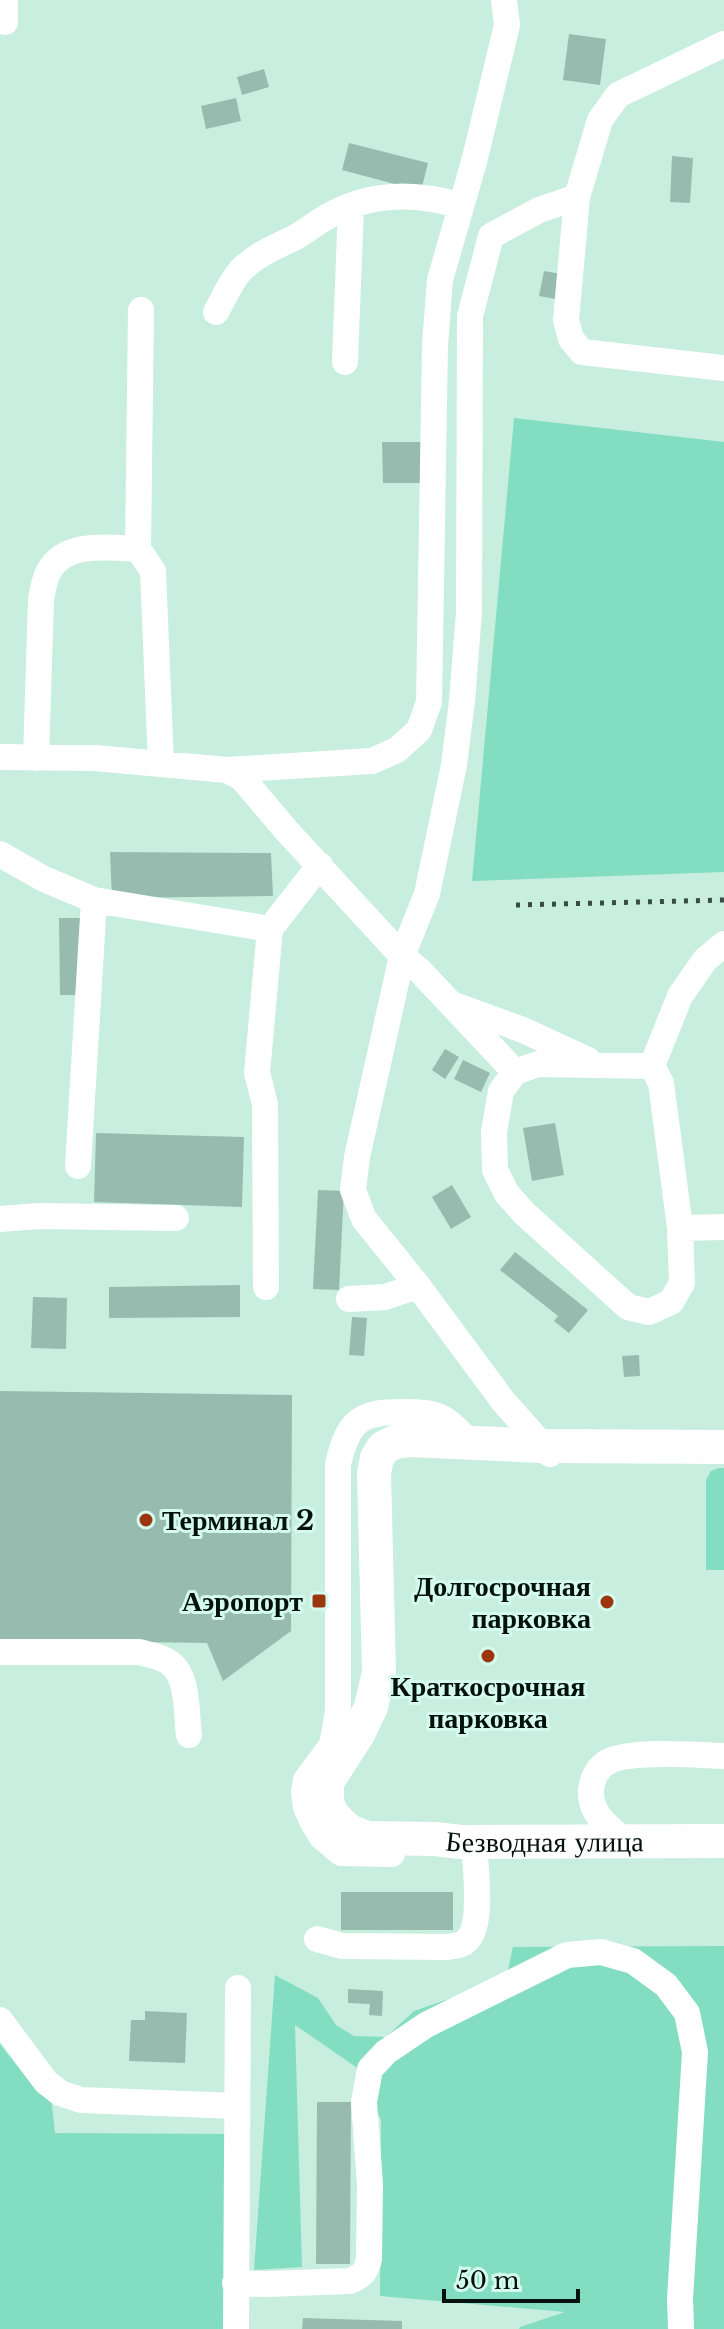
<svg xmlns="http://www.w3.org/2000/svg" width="724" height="2329" font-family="'Libre Baskerville',serif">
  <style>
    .green { fill: #82ddc1 }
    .building { fill: #97bcaf }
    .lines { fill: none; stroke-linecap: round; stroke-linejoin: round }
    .minor { stroke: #fff; stroke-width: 26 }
    .major { stroke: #fff; stroke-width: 34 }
    .rail { stroke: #384b45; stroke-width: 5; stroke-dasharray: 4 8; stroke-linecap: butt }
    .poi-dot { fill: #9c360e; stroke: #d5fbee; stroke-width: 3 }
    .labels { text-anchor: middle; stroke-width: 6; stroke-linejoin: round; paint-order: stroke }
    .poi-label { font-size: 28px; font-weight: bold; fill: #04110d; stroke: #d5fbee; text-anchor: end }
    .street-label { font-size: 28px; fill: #04110d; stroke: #d5fbee }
  </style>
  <rect width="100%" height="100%" fill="#c8eee0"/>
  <path class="green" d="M514 418 724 442V872L472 881Z
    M719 1468H724V1570H706V1480L711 1471Z
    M724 1946V2329H519L520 2327 565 2312 380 2296 381 2120 356 2067 295 2025 302 2267 254 2270 275 1975 318 1998 336 2025 354 2036 386 2037 414 2011 506 1979 513 1947Z
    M0 2044 32 2085 50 2087 55 2133 231 2134 227 2329H0Z"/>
  <path class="building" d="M569 34 606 39 600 85 563 80Z
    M264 69 269 87 242 95 237 77Z
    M236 98 241 121 206 129 201 106Z
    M349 143 428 163 421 191 342 170Z
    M672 156 693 158 690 203 670 202Z
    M544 271 566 275 561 300 539 296Z
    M382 442H423L424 483H383Z
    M110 852 271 853 273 896 112 898Z
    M59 918H80L82 995H60Z
    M445 1049 459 1057 445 1079 432 1070Z
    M463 1060 490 1073 481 1092 454 1079Z
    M555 1123 564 1175 532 1181 523 1128Z
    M96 1133 244 1137 242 1207 94 1202Z
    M452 1185 471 1217 451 1229 432 1197Z
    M318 1190 344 1191 339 1290 313 1289Z
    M515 1252 588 1310 569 1333 554 1321 558 1316 500 1270Z
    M240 1285V1317L109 1318V1287Z
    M33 1297 67 1298 66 1349 31 1348Z
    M352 1317 367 1318 364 1356 349 1355Z
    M639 1355 640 1376 624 1377 622 1356Z
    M0 1391 292 1395 291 1631 223 1681 207 1643 0 1640Z
    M341 1892H453V1930H341Z
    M348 1989 383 1991 382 2016 369 2015 370 2004 348 2003Z
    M145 2011 187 2013 185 2063 129 2061 131 2020H145Z
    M317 2102H351L350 2264H316Z
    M303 2318 402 2321V2329H302Z"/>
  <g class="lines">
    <path class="minor" d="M5 0V22
      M577 197 566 320 571 339 582 352 724 368
      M141 310 138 549 153 571 161 764
      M216 312C224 298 231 281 241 270 256 255 275 247 294 238 308 230 321 219 336 212 375 192 420 193 461 206
      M345 362 351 206
      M0 757 95 758 227 770 242 778 286 830 402 956 420 971 515 1072
      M36 758 41 599C43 591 44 580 48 573 63 541 109 547 138 549
      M227 770 372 761 397 750 419 730 429 702 435 345 440 280 475 158 507 25 504 0
      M0 854 44 879 94 900 270 929
      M454 1005 523 1030 588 1060
      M538 1064 652 1066 661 1083 680 1228 682 1283 671 1302 649 1312 628 1307 524 1213 507 1194 495 1170 494 1132 501 1091 515 1072Z
      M652 1066 680 996 705 960 724 944
      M78 1166 94 900
      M0 1219 39 1216 176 1218
      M680 1228 724 1227
      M266 1287 265 1104 257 1073 270 929 320 865
      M349 1299 385 1297 418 1286
      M550 1454 503 1401 418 1286 364 1219 353 1190 357 1157 402 956 427 894 454 765 462 701 469 612 470 316 491 236 539 210 577 197 600 120 618 95 724 44
      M0 1652H139C149 1655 161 1656 170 1663 189 1677 186 1714 189 1735
      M624 1840C608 1827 589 1813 591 1790 592 1780 597 1768 606 1763 626 1749 698 1755 724 1756
      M392 1854 341 1853 322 1837 312 1821 306 1807 304 1793 306 1780 332 1745 338 1711V1464C348 1421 360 1411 404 1412 439 1412 445 1416 469 1442
      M317 1939 342 1946 446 1947C455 1946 463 1946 469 1938 483 1921 475 1864 474 1842
      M0 2020 46 2082 60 2093 81 2100 237 2106
      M235 2283 267 2284 350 2281C362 2276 366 2272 369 2259L370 2184 364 2102 370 2069 386 2052 426 2025 567 1955 601 1952 633 1961 666 1985 687 2013 695 2052 680 2299 681 2329
      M236 2329 238 1988"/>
    <path class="major" id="s1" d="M724 1447 541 1446 410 1440 395 1442 383 1448 377 1458 374 1473 379 1673 371 1707 359 1732 327 1782V1803L332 1814 341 1824 351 1832 367 1838 435 1839 461 1842 724 1841"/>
    <path class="rail" d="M516 905 724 900"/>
  </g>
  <g class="poi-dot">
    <circle cx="146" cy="1520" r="8"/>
    <rect x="311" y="1593" width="16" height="16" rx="4"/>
    <circle cx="607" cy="1602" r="8"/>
    <circle cx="488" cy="1656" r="8"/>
  </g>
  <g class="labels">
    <g class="poi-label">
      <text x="162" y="1530" text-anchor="start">Терминал 2</text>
      <text x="591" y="1596">Долгосрочная<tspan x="591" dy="32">парковка</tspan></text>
      <text x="303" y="1611">Аэропорт</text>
      <text x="488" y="1696" text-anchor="middle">Краткосрочная<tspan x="488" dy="32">парковка</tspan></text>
    </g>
    <g class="street-label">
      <text dy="10" stroke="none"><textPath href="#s1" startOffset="946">Безводная улица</textPath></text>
    </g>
  </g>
  <path d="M444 2289v12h134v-12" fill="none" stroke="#04110d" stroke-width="4"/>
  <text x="456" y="2289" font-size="24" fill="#04110d" stroke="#d5fbee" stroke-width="6" paint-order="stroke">50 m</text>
</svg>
